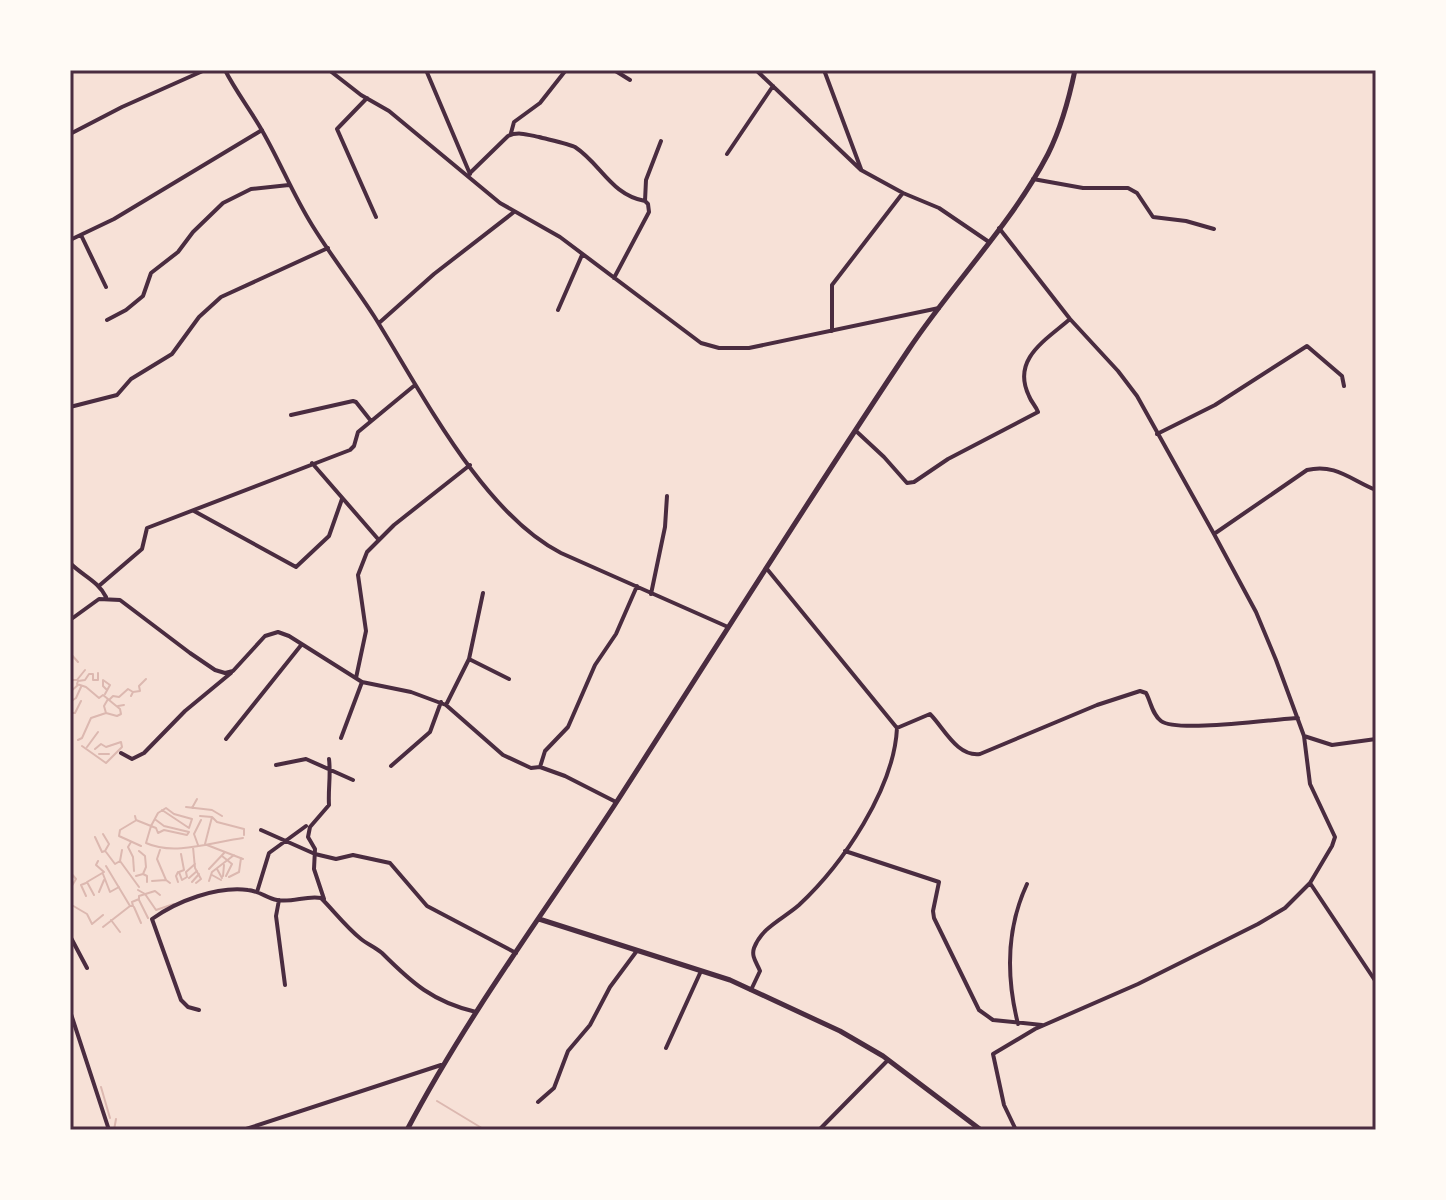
<svg xmlns="http://www.w3.org/2000/svg" width="1446" height="1200" font-family="'Source Sans 3',sans-serif">
  <style>
    .lines { fill: none; stroke-linecap: round; stroke-linejoin: round }
    .stream { stroke: #dcb8b0; stroke-width: 2 }
    .minor { stroke: #4a2c40; stroke-width: 4 }
    .secondary { stroke: #4a2c40; stroke-width: 5 }
    .neatline { fill: none; stroke: #4a2c40; stroke-width: 3 }
  </style>
  <rect width="100%" height="100%" fill="#f7e1d7"/>
  <g class="lines">
    <path class="stream" d="M70 653 78 662
      M70 661 71 662
      M98 673V680H93V674H89L85 680 78 681 77 684 86 687 99 698 103 695 108 699 104 706 106 713
      M70 680H77L85 670
      M70 692 78 685
      M105 694 110 685 103 680V686L107 690
      M131 696 133 692 140 691 139 686 146 679
      M110 699 113 696 119 697 128 689 133 692
      M70 702 76 698 81 687
      M118 706 124 705
      M70 710 72 715 70 717
      M72 713H75L81 701
      M78 740 82 738 91 718 106 713 117 716 121 714 120 709 109 700
      M82 746 106 763 122 747 121 742 106 747 101 744 95 749
      M87 747 98 732
      M99 754H109
      M186 807 212 810 222 816
      M192 808 197 799
      M135 816 136 820 151 826 146 843C174 856 213 842 243 838
      M200 816 212 817
      M135 821 120 830 119 836 141 846
      M151 826 158 813 166 808 174 814 192 819 189 828 162 810
      M151 826 156 828 158 833 164 830 187 835 189 832 164 826 156 820
      M95 837 102 852 105 851 109 844 103 834
      M131 842 128 847 133 857 134 871
      M205 844 212 817 217 822 244 829V835
      M198 845 194 834 201 820
      M207 845 243 859
      M193 847 195 868 201 879 196 883
      M122 850 120 861 139 887
      M160 850 157 859 166 880
      M139 851 145 856 146 867 143 874
      M106 852 115 864 120 861
      M181 854 184 870 179 872 182 880 187 877 186 872 195 864
      M222 856 232 864 226 876
      M106 866 130 906H133L132 902 139 899V896L155 891 160 895
      M209 869 225 852
      M217 869 222 878
      M178 872 176 876 178 882
      M103 874 110 892 119 887
      M212 875 221 880
      M136 876 143 874 147 876V882
      M223 876 224 865
      M229 877 239 872 241 858
      M189 878 197 871
      M152 881 166 880 170 883
      M209 881 212 872 234 855
      M192 882 199 874
      M86 883 81 885 86 896
      M70 889 76 879 70 872
      M138 890 145 894 156 910 174 904
      M99 892 104 880
      M94 895 87 882 104 872 96 865 98 861
      M139 900 148 918
      M70 904 87 914 92 924 103 915
      M134 907 141 923
      M111 920 120 932
      M103 927 130 906
      M101 1087 110 1118
      M437 1101 485 1130
      M114 1130 116 1119"/>
    <path class="minor" d="M225 70C235 90 249 108 260 127 279 159 292 193 312 225 331 256 354 285 374 316 420 389 482 513 561 553L728 627
      M329 70 361 95 389 111 500 203 560 237 701 343 719 348H749L939 308
      M426 70 470 174
      M614 70 630 80
      M756 70 861 170 903 193 939 208 989 242
      M824 70 861 169
      M367 98 337 129 376 217
      M511 133 514 122 540 103 566 70
      M70 134 122 107 205 70
      M727 154 773 86
      M470 173 508 136C518 131 529 135 539 137 546 139 570 144 575 147 601 164 611 195 645 201
      M1033 179 1083 188H1128L1137 193 1153 217 1186 221 1214 229
      M999 228 1070 319 1118 371 1137 396 1214 534 1256 612 1276 660 1304 736 1310 784 1335 837 1332 846 1310 883 1285 908 1258 924 1138 984 1035 1029 993 1054 1004 1105 1016 1130
      M81 235 106 287
      M70 240 114 219 262 130
      M614 278 649 212 648 204 645 201 646 180 661 141
      M558 310 582 255
      M107 320 126 310 143 296 151 273 178 252 193 232 223 203 251 189 289 185
      M379 323 434 274 514 212
      M832 331V285L902 194
      M70 407 117 395 131 379 172 354 199 317 221 297 328 248
      M291 415 353 401 356 402 371 421
      M856 431 884 457 907 483 914 482 948 459 1038 412C1036 406 1031 402 1029 396 1011 359 1046 340 1070 319
      M1157 434 1215 405 1307 346 1342 376 1344 386
      M312 463 378 539
      M194 511 296 567 329 536 342 499
      M1214 534 1307 470C1335 463 1351 480 1376 490
      M70 563C83 576 98 581 106 597
      M100 585 142 549 147 528 350 450 354 446 358 432 415 385
      M651 594 665 527 667 496
      M70 620 99 599 120 600 190 653 215 670 225 673 233 671 265 636 278 632 289 636 362 682 411 692 446 705 503 755 531 768 540 767 565 776 616 802
      M469 659 509 679
      M356 678 366 631 358 575 367 552 394 525 470 465
      M446 705 469 659 483 593
      M897 728 930 714C944 728 957 757 980 754L1097 705 1140 691 1146 693C1151 702 1152 714 1161 721 1177 733 1273 719 1298 718
      M1304 736 1332 745 1376 739
      M341 738 362 682
      M226 739 302 644
      M121 753 132 759 144 753 185 711 231 673
      M276 765 306 759 353 780
      M391 766 430 732 441 702
      M540 767 545 751 568 727 595 665 616 634 637 586
      M261 830 315 854 336 859 353 855 390 863 427 906 516 953
      M845 851 939 882 933 911 934 918 979 1010 993 1020 1042 1025
      M1310 883 1376 982
      M257 892 269 853 306 826
      M324 899 314 869 315 849 308 837 310 827 329 805C328 789 331 775 329 759
      M279 900 276 916 285 985
      M70 936 87 968
      M751 990 760 971C757 963 751 957 754 948 762 927 783 919 799 905 843 864 894 789 897 728L767 569
      M199 1010 188 1007 181 1000 152 919C177 901 217 886 248 890 259 891 267 898 277 900 292 903 307 895 321 898 334 911 346 927 361 939 367 944 375 947 382 953 412 983 433 1002 476 1012
      M70 1011 109 1130
      M1018 1024C1006 976 1006 929 1027 884
      M666 1048 701 971
      M538 1102 554 1088 568 1051 590 1025 610 987 636 952
      M243 1130 441 1065
      M819 1130 888 1060"/>
    <path class="secondary" d="M539 919 730 980 840 1031 883 1056 981 1130
      M407 1130C467 1016 544 913 614 806 712 654 808 500 909 349 953 283 1011 225 1048 154 1061 128 1069 99 1075 70"/>
  </g>
  <rect width="1446" height="1200" fill="none" stroke="#fffaf5" stroke-width="144"/>
  <rect x="72" y="72" width="1302" height="1056" class="neatline"/>
</svg>
